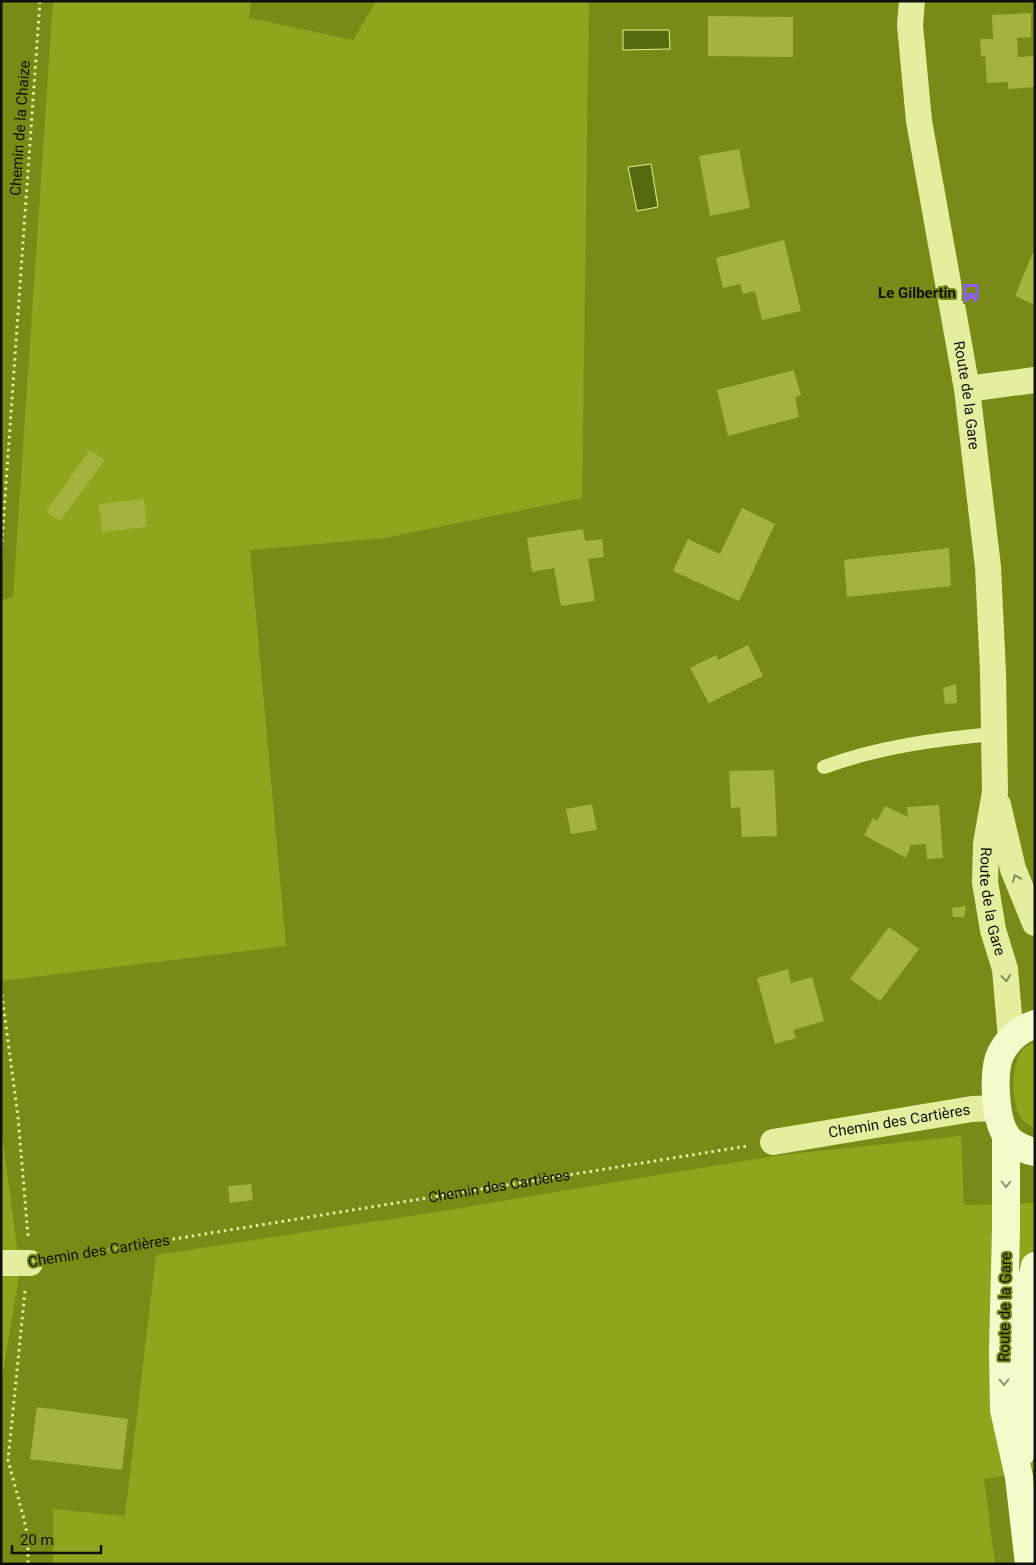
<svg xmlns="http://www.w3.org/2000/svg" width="1036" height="1565" font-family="Roboto,sans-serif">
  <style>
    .green { fill: #90a51e }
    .water { fill: #58680e; stroke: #e5f291 }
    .building { fill: #a2b43e }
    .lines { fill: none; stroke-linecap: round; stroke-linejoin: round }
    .path { stroke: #e3ef9f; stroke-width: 3; stroke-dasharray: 2.5 4; stroke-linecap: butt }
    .lane { stroke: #e3ef9f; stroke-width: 14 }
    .street { stroke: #e3ef9f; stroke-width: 26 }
    .secondary { stroke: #f3fbcc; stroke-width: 28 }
    .oneway { stroke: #848b5f }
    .oneway2 { stroke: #8d9278 }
    .labels { text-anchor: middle; stroke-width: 4; stroke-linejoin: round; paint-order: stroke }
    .street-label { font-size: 15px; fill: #111; stroke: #788b16 }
    .poi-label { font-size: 15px; font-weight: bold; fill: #111; stroke: #788b16; text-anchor: end }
  </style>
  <rect width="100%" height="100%" fill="#788b16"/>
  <path class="green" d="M53 1H251L249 18 353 40 376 1H589L582 498 384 538 250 550 286 946 1 981V600L13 597Z
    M1035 1042V1129C1031 1126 1025 1123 1022 1119 1011 1106 1011 1069 1020 1054 1023 1048 1028 1045 1035 1042Z
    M1 1126 20 1270 1 1384Z
    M961 1136 964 1205 1035 1203V1470L984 1479 995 1564H53V1509L125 1516 156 1255 456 1209 567 1190 781 1155Z"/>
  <path class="water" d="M623 30H669L670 49 623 50Z
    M651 164 658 207 637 211 628 167Z"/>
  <path class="building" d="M1031 13V37L1017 38 1018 57 1035 56V87L1008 89V82L987 83 985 56 981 57 980 39H993L992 15Z
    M708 16 793 17V57L708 56Z
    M739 149 750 208 710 216 699 156Z
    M784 240 801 311 762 320 755 291 743 294 740 284 723 288 716 258Z
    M1035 248V305L1015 296Z
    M794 370 801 396 795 397 799 417 728 436 717 390Z
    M90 450 105 460 60 521 46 511Z
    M144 499 147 527 102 532 99 504Z
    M742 508 775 524 739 601 673 571 688 539 720 554Z
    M583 529 585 541 602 539 604 557 588 559 595 601 561 606 554 568 532 572 527 538Z
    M949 548 951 586 847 597 844 560Z
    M748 645 763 676 709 703 690 668 716 655 718 660Z
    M956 684 957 703 945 704 943 688Z
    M774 770 777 836 742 837 740 807 731 808 729 771Z
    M592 804 597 830 571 834 566 809Z
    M939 805 943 858 927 859 926 844 911 845 906 858 864 835 873 818 877 821 885 806 908 817 907 807Z
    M966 906 964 917H953L952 908Z
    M889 927 919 949 880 1001 850 979Z
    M788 969 791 983 812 977 824 1021 793 1030 796 1038 775 1044 757 978Z
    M251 1184 253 1200 230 1203 228 1186Z
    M37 1407 128 1419 122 1470 30 1459Z"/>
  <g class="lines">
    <g class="path">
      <path d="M1 555 40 1"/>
      <path d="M1 988 18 1117 28 1236"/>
      <path id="s1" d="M57 1258 747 1146"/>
      <path d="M25 1291 8 1460 24 1519 28 1539V1564"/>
    </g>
    <path class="lane" d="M824 767C878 747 937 739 994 734"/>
    <g class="street">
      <path id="s2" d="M912 1 910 25 919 121 967 389 988 567 993 672 995 792 986 844 985 882 993 930 1005 969 1011 1038"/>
      <path d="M967 389 1035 380"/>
      <path d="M998 805 1013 869 1035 923"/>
      <path id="s3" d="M773 1142 972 1109 997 1108"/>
      <path d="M1 1263H30"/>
    </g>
    <path class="secondary" d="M1035 1024C1021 1029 1008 1039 1001 1053 992 1070 995 1119 1006 1135 1011 1144 1025 1150 1035 1152
      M1006 1136V1229L1003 1351 1004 1410 1019 1477 1029 1564
      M1021 1453 1025 1412 1024 1349 1029 1292 1035 1266"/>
  </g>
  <defs><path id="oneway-chevron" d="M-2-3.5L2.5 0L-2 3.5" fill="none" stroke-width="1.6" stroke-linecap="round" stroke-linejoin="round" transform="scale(1.25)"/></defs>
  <g class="oneway">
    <use href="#oneway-chevron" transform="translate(1016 878) rotate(-112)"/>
    <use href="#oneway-chevron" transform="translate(1006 978) rotate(84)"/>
  </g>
  <g class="oneway2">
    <use href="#oneway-chevron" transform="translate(1006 1184) rotate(90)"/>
    <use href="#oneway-chevron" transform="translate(1004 1382) rotate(89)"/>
  </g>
  <defs>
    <g id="bus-bare" transform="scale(1.5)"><path d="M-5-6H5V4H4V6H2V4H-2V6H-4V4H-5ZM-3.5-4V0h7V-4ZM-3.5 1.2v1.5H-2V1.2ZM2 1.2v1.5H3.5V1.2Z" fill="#905dff" stroke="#788b16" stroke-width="2.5" paint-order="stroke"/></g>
  </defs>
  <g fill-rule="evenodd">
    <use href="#bus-bare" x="971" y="293"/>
  </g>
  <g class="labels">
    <g class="street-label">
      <text transform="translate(20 128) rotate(-86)" y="5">Chemin de la Chaize</text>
      <text dy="5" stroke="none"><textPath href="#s2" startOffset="399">Route de la Gare</textPath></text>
      <text dy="5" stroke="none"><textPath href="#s2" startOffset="908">Route de la Gare</textPath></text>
      <text dy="5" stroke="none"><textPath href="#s3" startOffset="128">Chemin des Cartières</textPath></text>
      <text dy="5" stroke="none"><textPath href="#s1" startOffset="448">Chemin des Cartières</textPath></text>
      <text transform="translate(99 1251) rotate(-9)" y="5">Chemin des Cartières</text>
      <text transform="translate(1005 1307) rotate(-89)" y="5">Route de la Gare</text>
    </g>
    <g class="poi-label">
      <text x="956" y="298">Le Gilbertin</text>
    </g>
  </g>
  <rect width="1036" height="1565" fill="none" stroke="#111111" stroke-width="5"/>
  <path d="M12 1545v8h89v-8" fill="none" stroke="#111111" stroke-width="2.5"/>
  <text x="20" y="1545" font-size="15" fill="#111111" stroke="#788b16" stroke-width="4" paint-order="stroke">20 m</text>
</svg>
